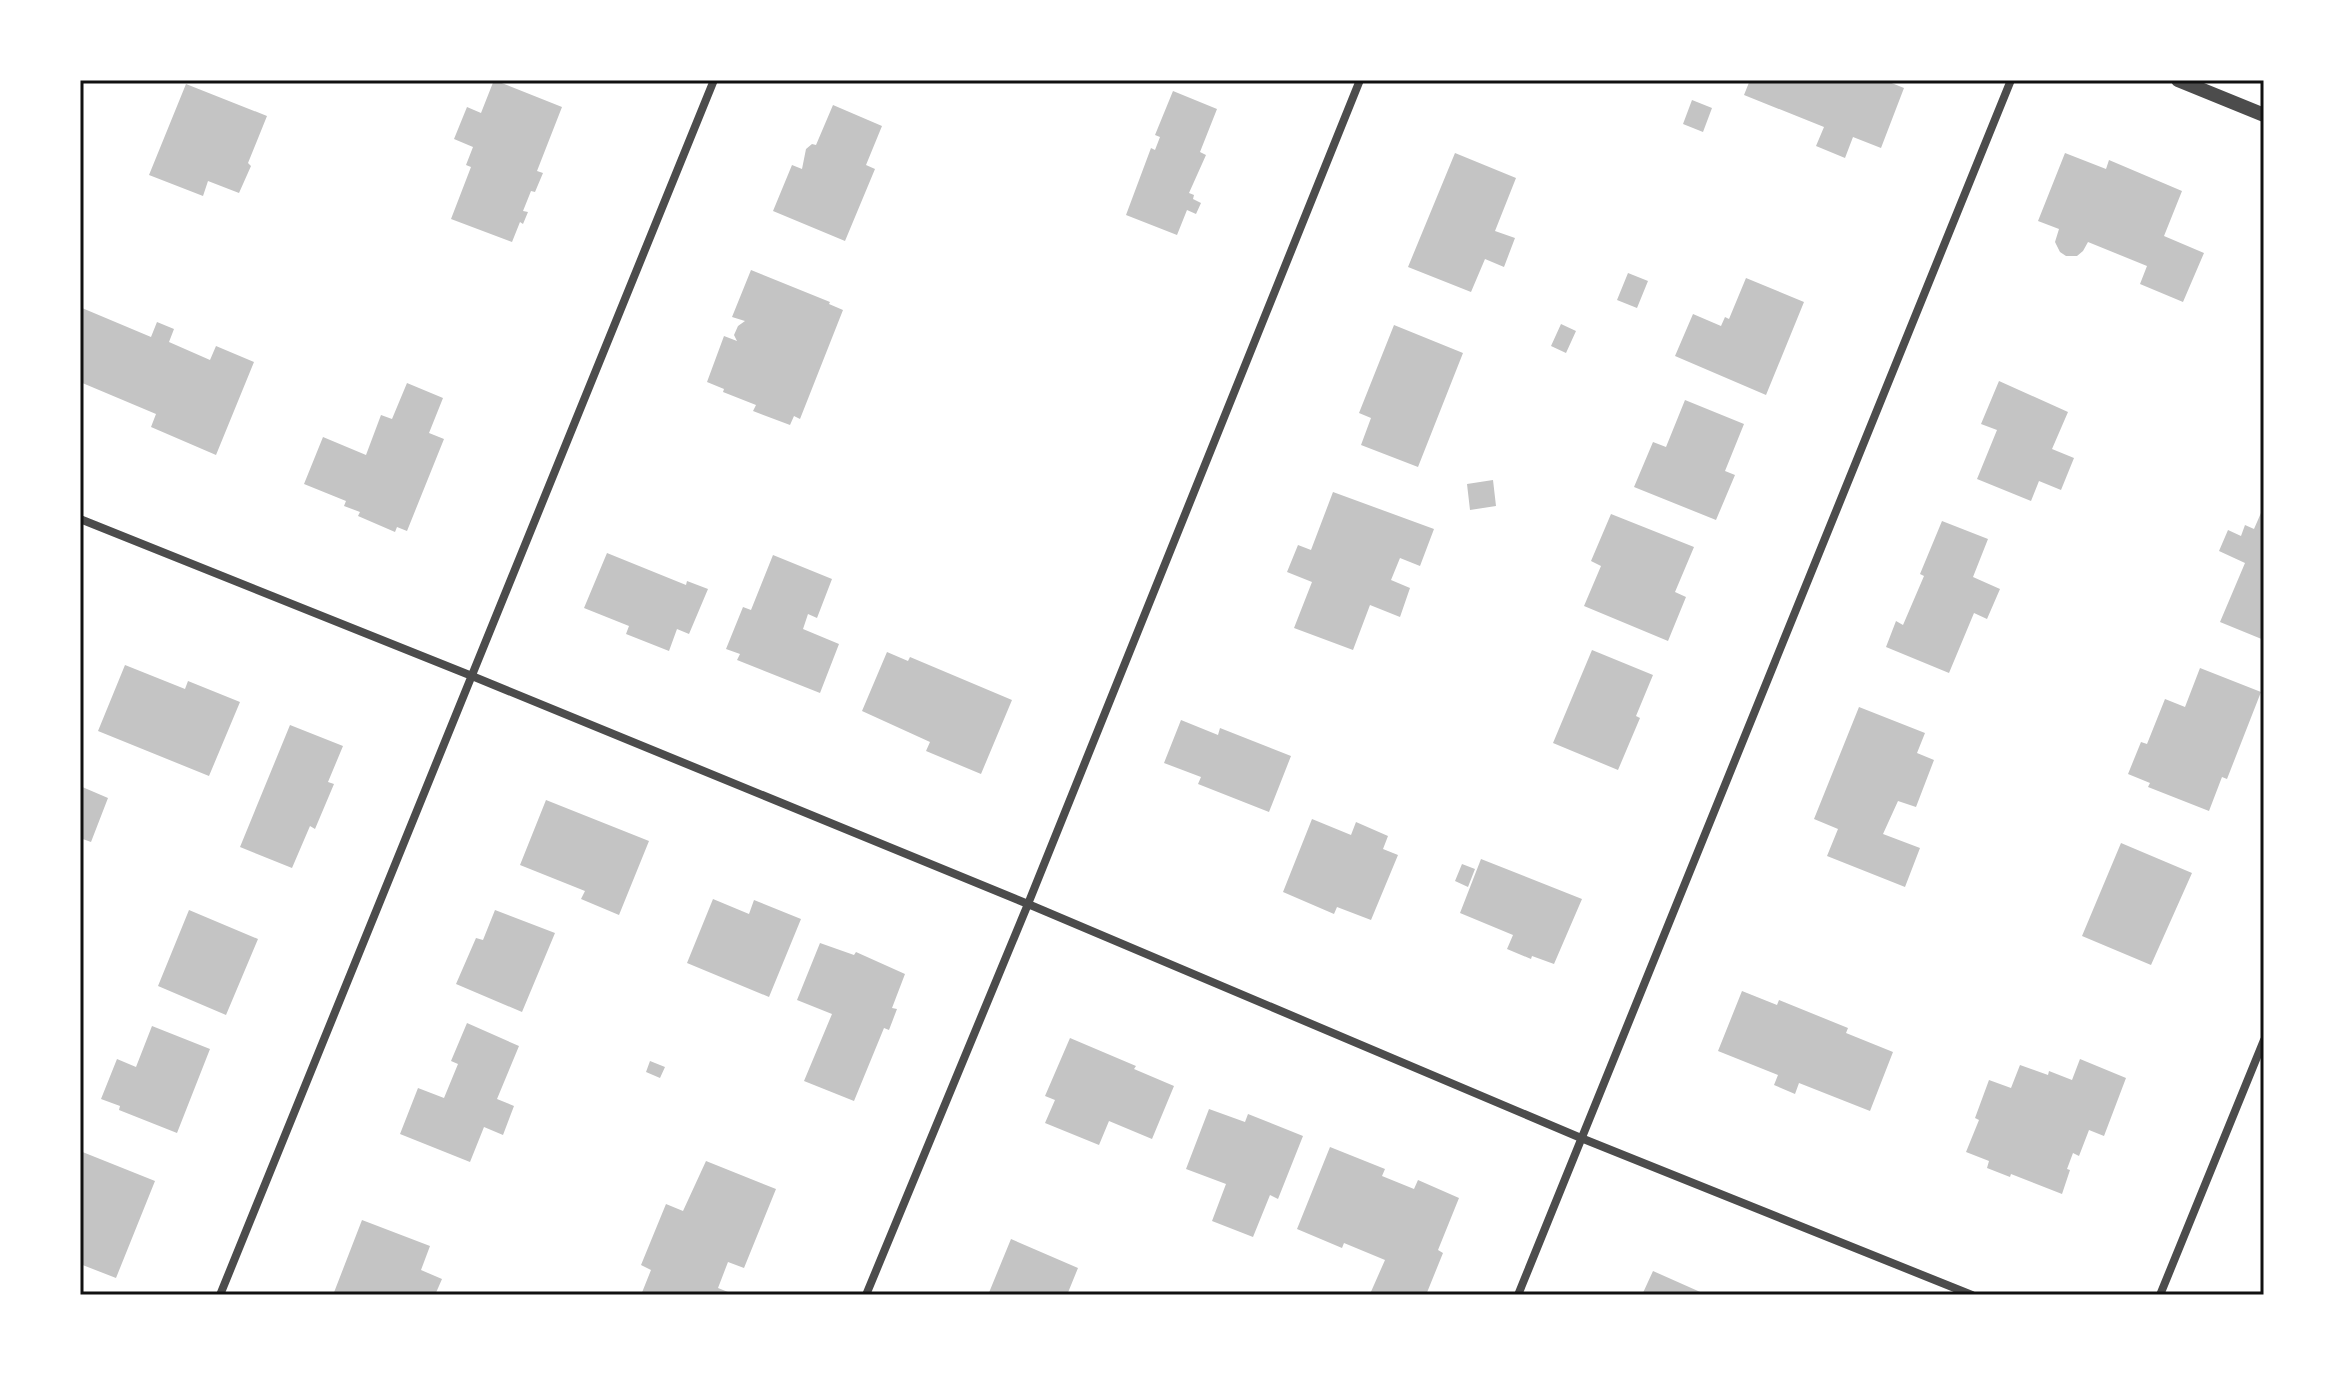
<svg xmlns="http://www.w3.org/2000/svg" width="2344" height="1375" font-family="'DejaVu Sans',sans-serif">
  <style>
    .building { fill: #c4c4c4 }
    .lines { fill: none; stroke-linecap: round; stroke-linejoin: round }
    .minor { stroke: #4c4c4c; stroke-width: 8 }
    .tertiary { stroke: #4c4c4c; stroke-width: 14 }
    .neatline { fill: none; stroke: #111; stroke-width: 3 }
  </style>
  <rect width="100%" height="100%" fill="#fff"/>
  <path class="building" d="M494 80 562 107 537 171 543 173 535 192 531 191 523 211 528 212 523 224 520 222 512 242 451 219 471 167 466 165 473 147 454 139 467 107 481 113Z
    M1750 80H1884L1904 88 1881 148 1853 137 1845 158 1816 146 1824 127 1744 95Z
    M186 84 267 116 248 163 251 166 239 193 208 181 203 196 149 175Z
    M1173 91 1217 109 1200 152 1206 155 1189 193 1194 195 1193 199 1201 203 1196 214 1187 210 1177 235 1126 215 1151 148 1155 150 1160 137 1155 135Z
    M1692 100 1712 108 1703 132 1683 124Z
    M833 105 882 126 866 165 875 169 845 241 773 211 792 165 802 169 806 149 812 144 816 145Z
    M1455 153 1516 178 1495 231 1515 238 1504 267 1485 259 1471 292 1408 267Z
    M2065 153 2106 169 2109 160 2182 191 2164 236 2204 253 2183 302 2140 284 2147 266 2088 242 2083 251 2077 256H2066L2060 252 2055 242 2059 229 2038 221Z
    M751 270 830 302 829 304 843 310 800 419 794 416 790 425 753 411 756 405 723 392 724 389 707 382 724 336 737 341 734 335 738 326 745 321 732 317Z
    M1628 273 1648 281 1637 308 1617 300Z
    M1746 278 1804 302 1766 395 1675 356 1693 314 1721 326 1725 317 1729 319Z
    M82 308 151 337 157 322 174 329 169 342 210 360 216 346 254 362 216 455 151 427 156 414 80 382V313Z
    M1561 324 1576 331 1566 353 1551 346Z
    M1394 325 1463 353 1418 467 1361 445 1371 418 1359 413Z
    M1999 381 2068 412 2052 449 2074 458 2061 490 2039 481 2031 501 1977 479 1997 430 1981 424Z
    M407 383 443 398 429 433 444 439 407 531 397 527 395 532 358 516 360 512 344 506 346 501 304 484 323 437 366 455 381 415 392 419Z
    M1685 400 1744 424 1725 471 1735 475 1716 520 1634 487 1653 442 1666 447Z
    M1493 480 1496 506 1470 510 1467 484Z
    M1333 492 1434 529 1420 566 1400 558 1391 580 1410 588 1400 617 1370 605 1353 650 1294 628 1312 582 1287 572 1298 545 1311 550Z
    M2264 506V640L2220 622 2245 563 2219 551 2228 530 2241 536 2245 525 2254 529Z
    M1611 514 1694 547 1675 592 1686 597 1668 641 1584 606 1601 566 1591 561Z
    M1942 521 1988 539 1973 577 2000 589 1987 619 1974 613 1949 673 1886 647 1896 621 1903 625 1924 576 1920 574Z
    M607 553 686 585 687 581 708 589 689 634 677 629 669 651 626 634 629 626 584 608Z
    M773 555 832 579 817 618 808 614 803 629 839 644 820 693 737 660 740 654 726 649 743 607 751 610Z
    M1592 650 1653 675 1636 716 1640 718 1618 770 1553 743Z
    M887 652 908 661 910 657 1012 700 981 774 926 751 930 742 862 711Z
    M125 665 185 689 188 681 240 702 209 776 98 731Z
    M2200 668 2261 692 2227 779 2222 777 2209 811 2148 787 2150 783 2128 774 2141 742 2147 744 2165 699 2185 707Z
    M1859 707 1925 733 1917 753 1934 760 1916 807 1898 801 1883 834 1920 848 1905 887 1827 856 1838 829 1814 819Z
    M1181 720 1218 735 1220 728 1291 756 1269 812 1198 784 1201 777 1164 763Z
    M290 725 343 746 328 782 334 784 315 829 310 826 292 868 240 847Z
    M80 786 108 798 91 842 80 838Z
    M546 800 649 841 619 915 581 899 585 891 520 865Z
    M1312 819 1351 835 1356 822 1388 836 1383 849 1398 855 1371 920 1337 907 1334 914 1283 892Z
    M2121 843 2192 873 2151 965 2082 936Z
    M1481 859 1582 899 1554 964 1532 956 1531 959 1507 949 1513 935 1460 913Z
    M1462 864 1475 869 1468 887 1455 881Z
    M713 899 749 914 754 900 801 919 769 997 687 963Z
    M189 910 258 939 226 1015 158 986Z
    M495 910 555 933 522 1012 456 984 476 938 483 940Z
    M820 943 854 955 856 952 905 974 892 1008 897 1009 889 1030 884 1028 854 1101 804 1081 832 1014 797 1000Z
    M1742 991 1777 1005 1779 1000 1848 1028 1846 1033 1893 1052 1870 1111 1799 1083 1795 1094 1774 1085 1778 1075 1718 1051Z
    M467 1023 519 1046 497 1099 514 1106 503 1135 484 1127 470 1162 400 1134 418 1088 444 1098 458 1064 451 1061Z
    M152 1026 210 1049 177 1133 119 1110 120 1106 101 1099 117 1059 136 1067Z
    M1070 1038 1136 1066 1134 1069 1174 1086 1152 1139 1109 1121 1099 1145 1045 1123 1055 1100 1045 1096Z
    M2080 1059 2126 1078 2104 1136 2089 1130 2079 1156 2073 1153 2067 1169 2070 1170 2062 1194 2011 1174 2010 1177 1987 1168 1989 1161 1966 1152 1979 1120 1975 1118 1989 1080 2011 1088 2020 1065 2048 1075 2049 1071 2072 1080Z
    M650 1061 665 1067 660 1078 646 1072Z
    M1209 1109 1245 1122 1248 1114 1303 1136 1278 1199 1270 1195 1253 1237 1212 1221 1226 1184 1186 1169Z
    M1330 1147 1385 1169 1382 1176 1414 1189 1418 1180 1459 1198 1438 1250 1443 1253 1426 1295 1370 1294 1385 1260 1344 1243 1342 1248 1297 1229Z
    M80 1151 155 1181 116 1278 80 1264Z
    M706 1161 776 1189 744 1268 728 1262 718 1288 728 1292 726 1295H641L651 1270 641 1265 666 1204 683 1211Z
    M362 1220 430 1246 421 1270 442 1279 435 1295H333Z
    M1011 1239 1078 1268 1067 1295H988Z
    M1653 1271 1707 1295H1642Z"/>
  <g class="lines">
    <path class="minor" d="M80 519 472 676 1028 904 1581 1138 1972 1295
      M220 1295 714 80
      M866 1295 1028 904 1360 80
      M1518 1295 2011 80
      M2160 1295 2264 1040"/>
    <path class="tertiary" d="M2178 80 2264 115"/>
  </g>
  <rect width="2344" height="1375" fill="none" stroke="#ffffff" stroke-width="164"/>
  <rect x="82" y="82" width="2180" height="1211" class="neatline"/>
</svg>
